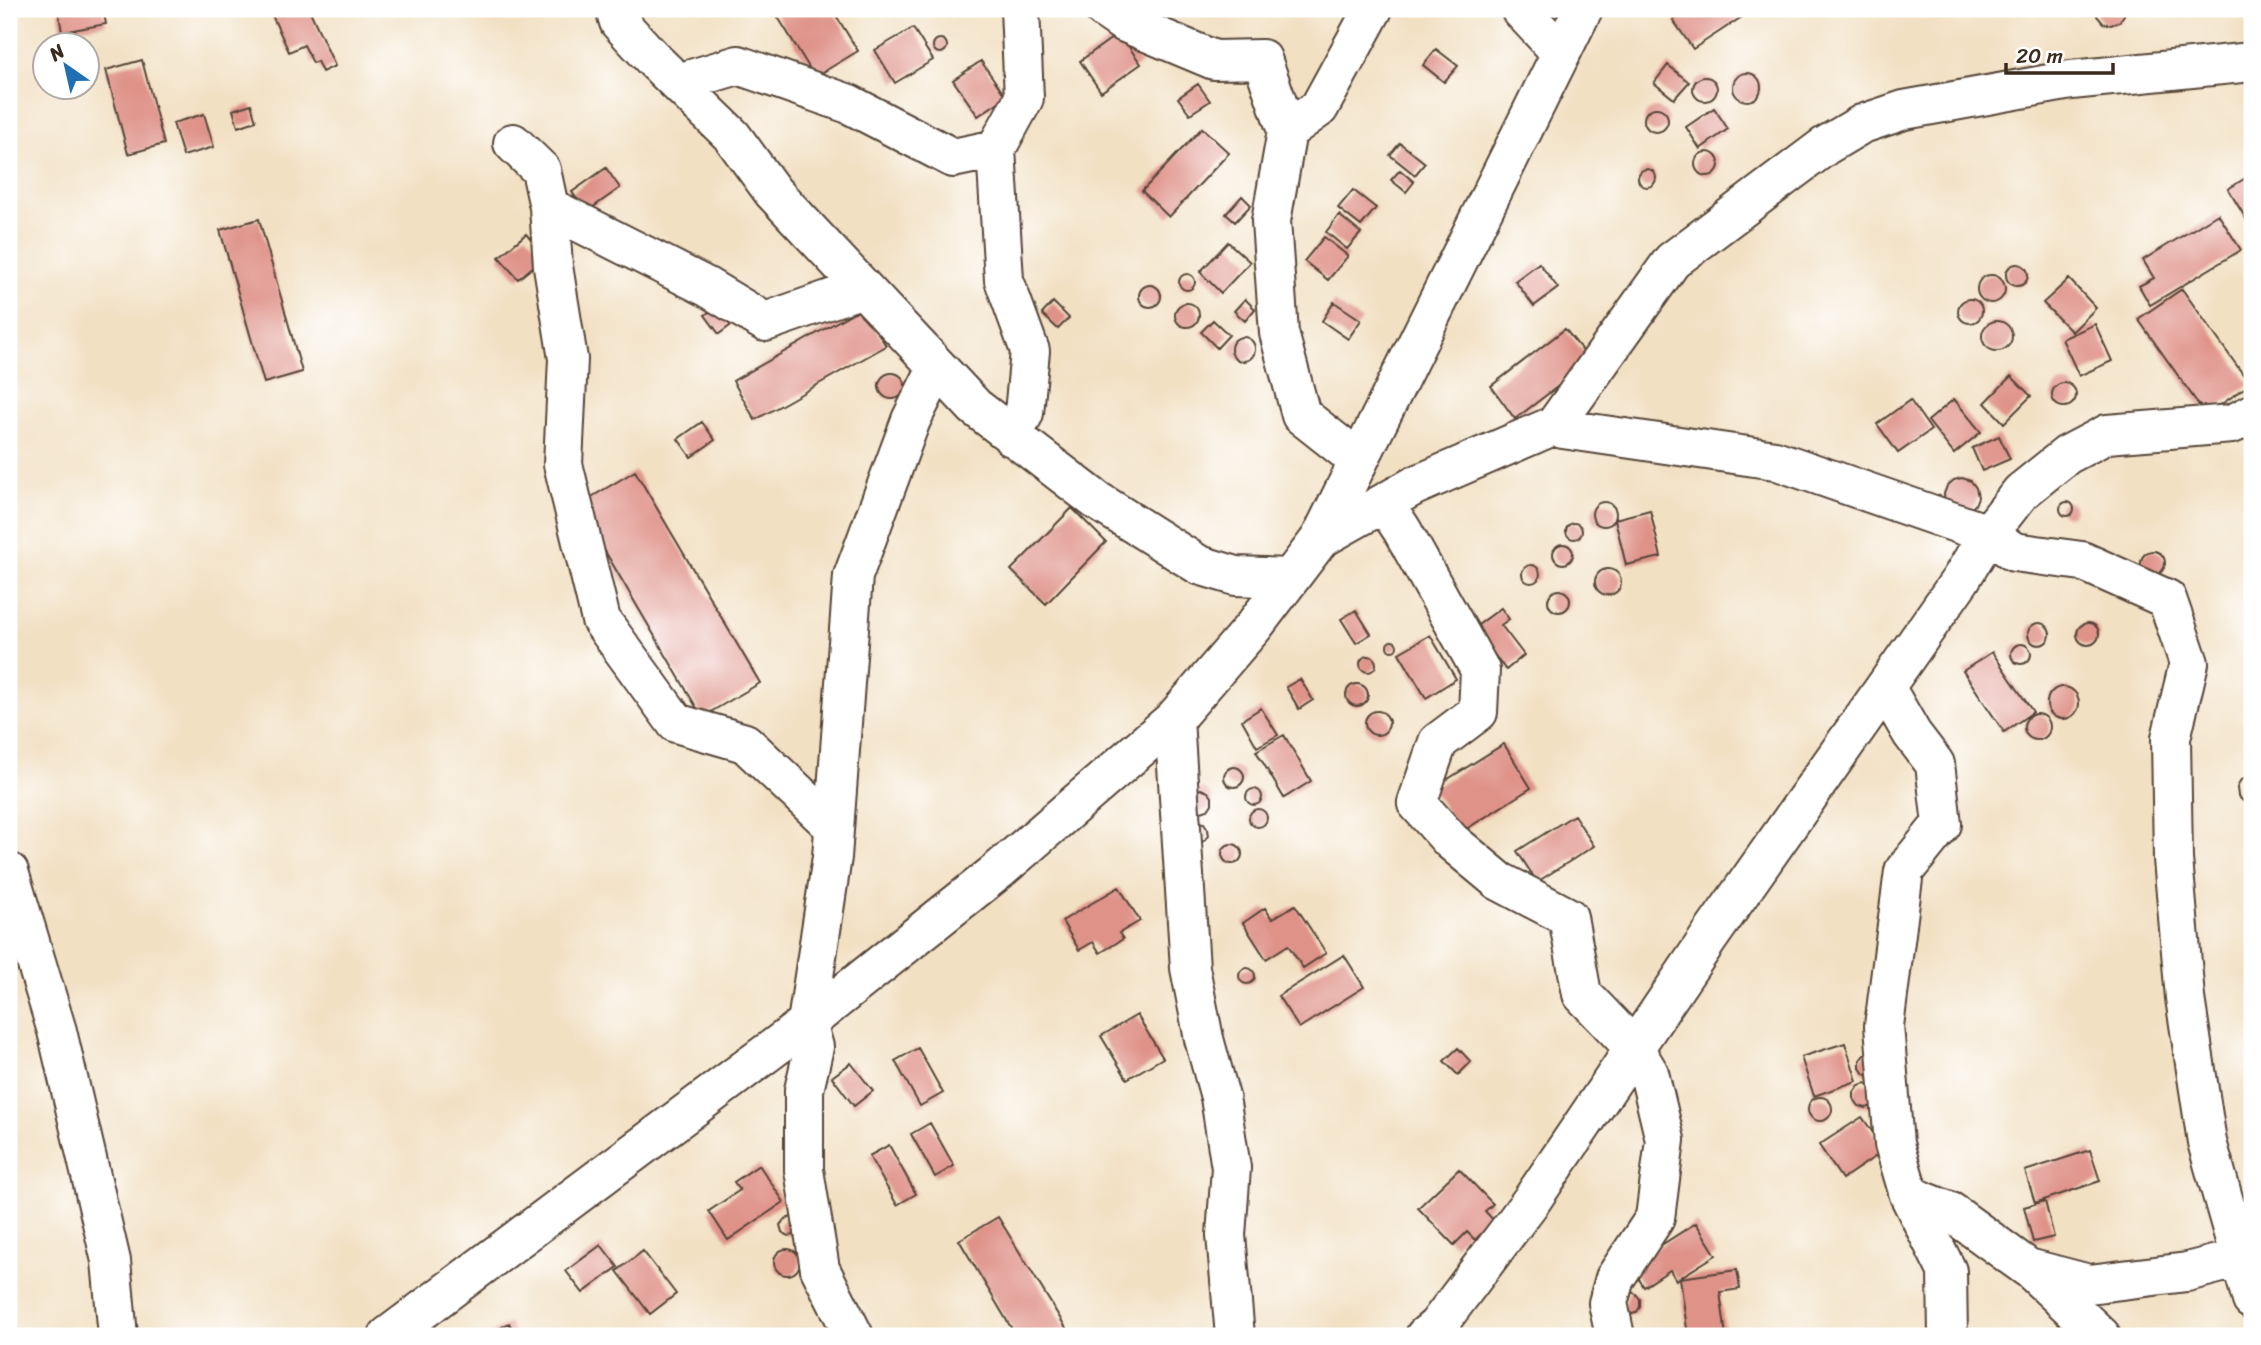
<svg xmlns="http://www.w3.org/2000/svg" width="2261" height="1345" font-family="Sriracha,sans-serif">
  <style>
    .building { fill: #df9288 }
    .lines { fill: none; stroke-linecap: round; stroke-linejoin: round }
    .minor-casing { stroke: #564537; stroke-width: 42 }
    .tertiary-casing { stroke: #564537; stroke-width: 42 }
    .minor { stroke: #fff; stroke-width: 38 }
    .tertiary { stroke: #fff; stroke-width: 38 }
  </style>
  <rect width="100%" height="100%" fill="#fff"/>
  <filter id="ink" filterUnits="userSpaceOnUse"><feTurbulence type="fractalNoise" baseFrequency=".0143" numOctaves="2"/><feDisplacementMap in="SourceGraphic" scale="14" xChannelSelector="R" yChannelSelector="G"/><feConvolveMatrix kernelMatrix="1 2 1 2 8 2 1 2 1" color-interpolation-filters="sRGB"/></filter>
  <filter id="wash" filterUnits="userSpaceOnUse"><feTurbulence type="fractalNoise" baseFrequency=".00686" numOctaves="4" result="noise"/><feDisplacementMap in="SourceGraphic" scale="28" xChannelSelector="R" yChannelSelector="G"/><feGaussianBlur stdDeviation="1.57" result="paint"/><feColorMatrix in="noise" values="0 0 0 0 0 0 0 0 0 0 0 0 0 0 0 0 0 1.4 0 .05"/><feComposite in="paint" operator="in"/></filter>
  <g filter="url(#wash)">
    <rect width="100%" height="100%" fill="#f2e0c3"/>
    <g id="blocks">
      <path class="building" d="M58 9H103L106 24 62 32Z
        M269 9H309L335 66 322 72 317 61 313 63 304 45 289 52Z
        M773 9H832L858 51 815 77Z
        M1690 9H1754L1693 49 1673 20Z
        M2097 9H2124V15L2119 22 2111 25 2103 23 2097 16Z
        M913 28 933 60 895 83 875 50Z
        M1119 33 1141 64 1101 92 1080 61Z
        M933 46a7 7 0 1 1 14 0a7 7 0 1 1-14 0Z
        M1436 49 1458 66 1444 82 1423 65Z
        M142 60 164 144 128 154 106 70Z
        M981 61 1006 97 978 116 953 80Z
        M1668 65 1689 82 1674 99 1654 83Z
        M1733 87a14 14 0 1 1 28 0a14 14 0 1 1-28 0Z
        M1693 89a12 12 0 1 1 24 0a12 12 0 1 1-24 0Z
        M1198 84 1210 101 1190 114 1178 98Z
        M251 104 256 121 238 127 233 110Z
        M1644 120a12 12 0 1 1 24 0a12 12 0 1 1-24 0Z
        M1714 108 1728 129 1700 149 1686 127Z
        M204 114 214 147 183 156 173 123Z
        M1202 128 1229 153 1169 217 1142 191Z
        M1400 143 1425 163 1415 175 1390 155Z
        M1695 164a12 12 0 1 1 24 0a12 12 0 1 1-24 0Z
        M606 168 620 188 586 212 572 192Z
        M1638 178a9 9 0 1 1 18 0a9 9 0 1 1-18 0Z
        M1400 170 1414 182 1406 192 1391 180Z
        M2252 174V219L2248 222 2228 189Z
        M1353 190 1376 208 1361 226 1338 208Z
        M1242 196 1251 205 1235 222 1226 214Z
        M2218 214 2241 250 2150 305 2139 286 2154 278 2143 260Z
        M1339 215 1361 233 1347 249 1326 232Z
        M259 219 302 372 264 383 220 230Z
        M526 234 545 257 518 279 499 257Z
        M1324 237 1348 256 1328 280 1304 261Z
        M1228 242 1250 262 1221 293 1200 272Z
        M1539 263 1558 288 1534 306 1515 281Z
        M2006 275a11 11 0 1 1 22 0a11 11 0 1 1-22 0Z
        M1179 282a8 8 0 1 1 16 0a8 8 0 1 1-16 0Z
        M1977 289a14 14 0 1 1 28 0a14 14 0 1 1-28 0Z
        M2069 279 2096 308 2072 332 2043 303Z
        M1139 296a11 11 0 1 1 22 0a11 11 0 1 1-22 0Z
        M2182 289 2250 384 2206 415 2138 319Z
        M1245 299 1255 309 1245 321 1234 311Z
        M1958 311a12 12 0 1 1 24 0a12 12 0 1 1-24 0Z
        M725 301 738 320 719 334 705 315Z
        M1053 302 1069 318 1058 329 1042 314Z
        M1334 302 1361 320 1348 339 1322 321Z
        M1175 315a12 12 0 1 1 24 0a12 12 0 1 1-24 0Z
        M863 307 886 346 755 420 733 381Z
        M1213 320 1229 335 1217 348 1201 332Z
        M1982 336a15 15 0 1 1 30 0a15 15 0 1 1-30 0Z
        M2095 324 2112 361 2079 376 2062 339Z
        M1565 329 1591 361 1515 419 1491 386Z
        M1231 349a12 12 0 1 1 24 0a12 12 0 1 1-24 0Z
        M879 386a13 13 0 1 1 26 0a13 13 0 1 1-26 0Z
        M2011 376 2031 396 2004 423 1985 403Z
        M2052 395a12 12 0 1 1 24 0a12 12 0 1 1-24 0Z
        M1954 399 1981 432 1954 454 1928 421Z
        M1910 400 1931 430 1898 453 1877 424Z
        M702 422 715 440 691 457 678 439Z
        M1999 436 2010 459 1982 471 1972 448Z
        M635 471 760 683 702 717 578 505Z
        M1962 478 1971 481 1976 488 1978 497 1975 505 1968 511 1945 503 1944 494 1947 486 1954 480Z
        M2060 509a7 7 0 1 1 14 0a7 7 0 1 1-14 0Z
        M1592 514a12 12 0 1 1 24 0a12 12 0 1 1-24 0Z
        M1072 508 1106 542 1046 604 1011 570Z
        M1650 510 1661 557 1626 565 1615 519Z
        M1566 531a8 8 0 1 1 16 0a8 8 0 1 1-16 0Z
        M1553 554a10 10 0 1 1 20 0a10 10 0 1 1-20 0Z
        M2141 563a12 12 0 1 1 24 0a12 12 0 1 1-24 0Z
        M1522 574a9 9 0 1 1 18 0a9 9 0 1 1-18 0Z
        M1595 582a13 13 0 1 1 26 0a13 13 0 1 1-26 0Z
        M1548 601a11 11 0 1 1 22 0a11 11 0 1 1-22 0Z
        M1501 608 1509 619 1501 625 1524 655 1506 670 1474 628Z
        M1356 610 1371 634 1356 643 1341 619Z
        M2077 634a11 11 0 1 1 22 0a11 11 0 1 1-22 0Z
        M2028 634a11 11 0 1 1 22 0a11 11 0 1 1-22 0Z
        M1430 635 1456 679 1426 698 1399 653Z
        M1387 646a5 5 0 1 1 10 0a5 5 0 1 1-10 0Z
        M2011 654a10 10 0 1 1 20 0a10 10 0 1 1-20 0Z
        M1992 652 2033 712 2004 732 1963 671Z
        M1360 664a8 8 0 1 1 16 0a8 8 0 1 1-16 0Z
        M1300 679 1313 700 1299 709 1286 687Z
        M1346 695a11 11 0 1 1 22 0a11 11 0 1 1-22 0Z
        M2047 703a16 16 0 1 1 32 0a16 16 0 1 1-32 0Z
        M1261 708 1278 735 1257 747 1242 720Z
        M1365 723a12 12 0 1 1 24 0a12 12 0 1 1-24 0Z
        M2024 727a13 13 0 1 1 26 0a13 13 0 1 1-26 0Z
        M1284 735 1311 781 1284 798 1256 751Z
        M1504 744 1531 788 1460 833 1432 789Z
        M1224 777a10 10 0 1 1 20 0a10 10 0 1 1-20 0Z
        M2247 777 2252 778V802L2243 801 2238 796 2237 788 2240 781Z
        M1246 797a8 8 0 1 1 16 0a8 8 0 1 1-16 0Z
        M1201 789 1208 792 1212 797V804L1208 810 1201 812 1195 810 1194 791Z
        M1249 818a9 9 0 1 1 18 0a9 9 0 1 1-18 0Z
        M1574 815 1594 846 1537 882 1517 851Z
        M1197 821 1204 823 1208 829 1209 836 1204 841 1198 843Z
        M1222 854a10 10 0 1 1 20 0a10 10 0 1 1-20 0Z
        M1119 887 1140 921 1119 933 1123 939 1100 953 1093 942 1079 950 1062 921Z
        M1295 905 1326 953 1303 968 1288 945 1266 959 1243 923 1265 908 1272 919Z
        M1344 955 1364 987 1299 1028 1278 996Z
        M1239 976a8 8 0 1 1 16 0a8 8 0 1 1-16 0Z
        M1137 1015 1163 1058 1127 1079 1101 1036Z
        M1845 1043 1857 1081 1814 1096 1801 1057Z
        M918 1048 943 1093 920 1106 895 1061Z
        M1458 1048 1471 1062 1458 1075 1444 1061Z
        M1871 1052V1077L1864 1074 1860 1068V1060L1864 1055Z
        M851 1063 873 1091 854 1106 832 1077Z
        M1865 1083 1873 1086V1106L1866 1108 1859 1106 1854 1099V1092L1859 1085Z
        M1808 1109a12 12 0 1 1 24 0a12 12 0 1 1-24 0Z
        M1862 1117 1885 1150 1842 1179 1819 1145Z
        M930 1123 954 1166 935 1177 911 1134Z
        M889 1145 916 1194 897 1205 869 1156Z
        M2090 1150 2100 1181 2035 1203 2025 1171Z
        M759 1165 784 1202 728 1240 709 1211 740 1190 734 1182Z
        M1459 1169 1493 1204 1485 1211 1494 1221 1475 1240 1467 1232 1454 1245 1418 1208Z
        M2045 1201 2054 1237 2033 1242 2024 1207Z
        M792 1217 798 1221 796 1234 788 1236 782 1232 780 1225 785 1219Z
        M998 1217 1071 1336H1016L959 1240Z
        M1696 1223 1716 1255 1676 1280 1670 1270 1644 1287 1630 1265Z
        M601 1245 618 1267 583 1293 566 1271Z
        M774 1262a13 13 0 1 1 26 0a13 13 0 1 1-26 0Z
        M643 1251 676 1294 650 1314 617 1271Z
        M1737 1270 1740 1289 1720 1292 1726 1336H1688L1680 1278Z
        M1629 1291 1636 1294 1640 1299V1307L1636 1313 1628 1315 1622 1312Z
        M509 1323 516 1336H486Z"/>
    </g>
  </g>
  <g filter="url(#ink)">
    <use href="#blocks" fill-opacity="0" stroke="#564537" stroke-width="2"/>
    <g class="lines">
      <g class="minor-casing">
        <path id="minor" d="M615 9 619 22 655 61 732 136 773 192 975 407 1096 500 1199 565 1236 576 1290 578
          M1104 9 1123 22 1214 60 1262 59 1287 131 1271 221 1279 333 1301 415 1358 460
          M1520 9 1561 53
          M678 83 738 65 849 104 953 158 996 149
          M1287 131 1319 108 1373 9
          M513 143 541 170 549 207 553 266 568 359 563 464 601 620 676 723 745 743 834 827
          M549 207 707 287 765 322 854 291H865
          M1555 425 1563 429 1775 460 1988 534 2014 552 2082 561 2167 599 2189 663 2171 738 2173 859 2185 998 2207 1142 2252 1300
          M1012 437 1024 413 1030 351 1004 280 996 149 1024 98 1020 9
          M1384 503 1402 530 1480 670 1478 712 1438 742 1417 803 1451 841 1499 881 1568 917 1582 994 1634 1048 1649 1073 1665 1140 1655 1218 1615 1278 1608 1303 1615 1336
          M1320 539 1414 486 1555 425 1672 261 1825 146 1862 124 1904 110 2071 80 2252 62
          M1885 687 1912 734 1935 764 1942 824 1904 871 1884 1026 1894 1144 1909 1195 1951 1212 2028 1268 2089 1284 2187 1272 2252 1255
          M1174 719 1190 968 1204 1039 1220 1097 1231 1168 1226 1235 1235 1336
          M9 872 57 1031 111 1261 118 1336
          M1909 1195 1947 1271 1948 1336
          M2032 1271 2101 1336
          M854 1336 820 1269 804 1170V1090L814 1047 807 1023 832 857 853 576 911 420 937 368
          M1425 1336 1437 1326 1531 1201 1708 939 1961 579 1988 534 2021 492 2067 455 2107 434 2232 424 2252 414"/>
      </g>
      <g class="tertiary-casing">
        <path id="tertiary" d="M388 1336 807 1023 998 871 1174 719 1254 626 1320 539 1583 9"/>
      </g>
      <use href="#minor" class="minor"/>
      <use href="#tertiary" class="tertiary"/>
    </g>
  </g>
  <rect width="2261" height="1345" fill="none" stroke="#fff" stroke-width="35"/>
  <g transform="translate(66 66) rotate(326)"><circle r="33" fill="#ffffff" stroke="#b1aaa5" stroke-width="2"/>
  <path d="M0-5L12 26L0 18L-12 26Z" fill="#1f6fb2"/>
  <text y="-10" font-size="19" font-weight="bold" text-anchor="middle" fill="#3b2a1e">N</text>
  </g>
  <path d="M2006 63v10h107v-10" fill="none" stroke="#3b2a1e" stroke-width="3.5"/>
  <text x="2016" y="63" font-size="21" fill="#3b2a1e" stroke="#ffffff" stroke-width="5" paint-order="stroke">20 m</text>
</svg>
